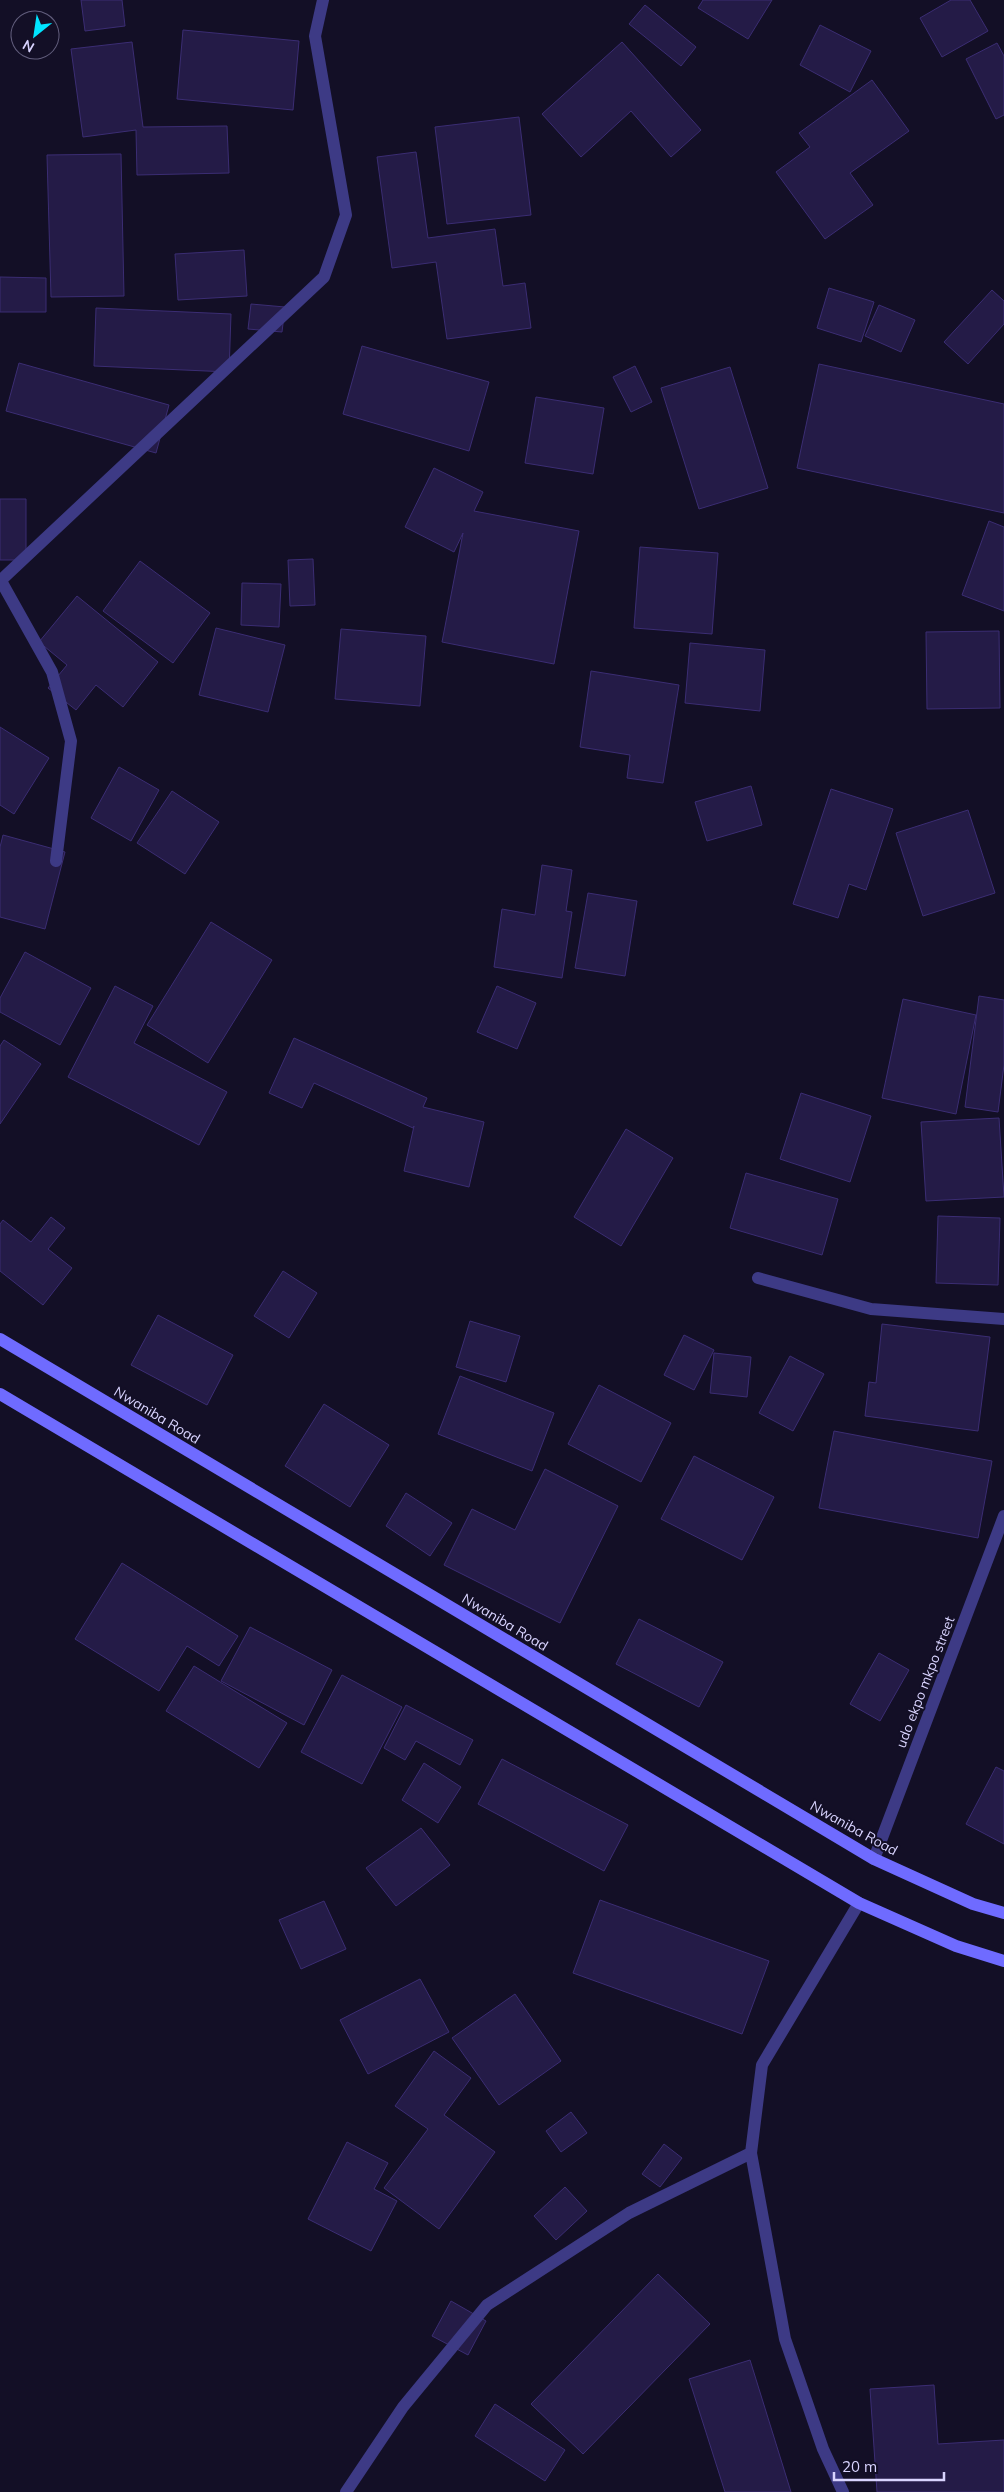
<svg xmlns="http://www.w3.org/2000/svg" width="1004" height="2492" font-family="Mulish,sans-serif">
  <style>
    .building { fill: #241b47; stroke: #3b2d73 }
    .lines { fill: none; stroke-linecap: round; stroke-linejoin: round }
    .street { stroke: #3d3a85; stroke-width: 12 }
    .secondary { stroke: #6f6bff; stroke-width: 12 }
    .labels { text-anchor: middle; stroke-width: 4; stroke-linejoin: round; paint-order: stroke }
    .street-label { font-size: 14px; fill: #d9d4ff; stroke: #130f26 }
  </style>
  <rect width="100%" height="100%" fill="#130f26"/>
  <path class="building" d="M81 0H122L125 26 85 31Z
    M703 0H772L748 39 698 8Z
    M951 0H970L988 31 942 57 920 18Z
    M645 5 696 47 681 66 629 24Z
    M820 25 871 51 850 92 800 65Z
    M183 30 299 41 293 110 177 99Z
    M132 42 143 127 227 126 229 173 137 175 136 130 83 137 71 49Z
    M622 42 701 130 671 157 631 111 581 157 542 114Z
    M997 43 1004 56V115L996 119 966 59Z
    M872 80 909 131 850 173 873 205 825 239 776 172 810 147 799 133Z
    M519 117 531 215 447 224 435 127Z
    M416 152 428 238 495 229 503 286 525 283 531 328 447 339 436 262 392 268 377 157Z
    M121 154 124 296 51 297 47 155Z
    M244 250 247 296 178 300 175 254Z
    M0 277 46 278V312H0Z
    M829 288 874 302 861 342 817 328Z
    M992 290 1004 301V324L968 364 944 342Z
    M251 304 285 307 282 332 248 329Z
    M879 305 915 320 901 352 865 336Z
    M96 308 231 314 229 372 94 366Z
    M362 346 489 382 469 451 343 414Z
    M19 363 169 405 156 453 6 411Z
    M819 364 1004 404V513L797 468Z
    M635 366 652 402 631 412 613 377Z
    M730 367 768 488 699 509 661 388Z
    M536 397 604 408 593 474 525 463Z
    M434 468 483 492 474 511 579 531 554 664 442 642 463 533 454 552 405 527Z
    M0 499H26V560H0Z
    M989 521 1004 527V611L962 595Z
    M640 547 718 553 712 634 634 628Z
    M313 559 315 605 290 606 288 560Z
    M140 561 210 613 173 663 103 611Z
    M242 583 281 584 279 627 241 625Z
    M77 596 158 662 123 707 96 685 76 710 48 688 67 665 39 642Z
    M216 628 285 645 268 712 199 695Z
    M341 629 426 636 420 706 335 699Z
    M999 631 1000 708 927 709 926 632Z
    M690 643 765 650 760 711 685 703Z
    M591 671 679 685 663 783 627 778 630 755 580 747Z
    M0 727 49 758 14 814 0 805Z
    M119 767 159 790 131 841 91 818Z
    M751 786 762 825 707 841 695 802Z
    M831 789 893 809 866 890 849 884 838 918 793 904Z
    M172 791 219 822 185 874 137 843Z
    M968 810 995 893 923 916 896 833Z
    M3 835 65 852 45 929 0 917V847Z
    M542 865 572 870 566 911 572 912 562 978 494 967 502 909 535 915Z
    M588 893 637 901 625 976 575 968Z
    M211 922 272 960 208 1063 147 1025Z
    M25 952 91 988 60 1045 0 1012V998Z
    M115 986 153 1006 134 1043 227 1092 199 1145 68 1077Z
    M497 986 536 1003 517 1049 477 1032Z
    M979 996 1004 1000V1065L998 1112 965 1107Z
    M903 999 976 1015 956 1114 882 1098Z
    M294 1038 427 1098 423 1107 484 1122 469 1187 404 1171 414 1126 413 1128 314 1083 302 1108 269 1093Z
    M4 1040 41 1064 0 1124V1046Z
    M801 1093 871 1116 850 1182 780 1159Z
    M999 1118 1004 1197 926 1201 921 1122Z
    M626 1129 673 1158 621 1246 574 1217Z
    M746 1173 838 1199 822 1255 730 1228Z
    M938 1216 1000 1218 998 1285 936 1283Z
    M51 1217 65 1228 48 1249 72 1268 43 1305 0 1271V1224L3 1220 31 1242Z
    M283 1271 317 1293 289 1338 254 1316Z
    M158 1315 233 1355 207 1405 131 1365Z
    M470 1321 520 1336 506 1382 456 1367Z
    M882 1324 990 1337 978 1431 865 1416 869 1382 876 1383Z
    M684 1335 714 1350 694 1390 664 1375Z
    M714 1353 751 1357 747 1397 710 1393Z
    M790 1356 824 1374 793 1431 759 1413Z
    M460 1376 554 1413 532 1471 438 1434Z
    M599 1385 671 1423 641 1482 568 1444Z
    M324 1404 389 1445 350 1507 285 1466Z
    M834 1431 992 1461 978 1538 819 1508Z
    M694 1456 774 1497 742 1560 661 1519Z
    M545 1469 618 1506 560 1623 444 1565 472 1509 515 1530Z
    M406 1493 452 1523 430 1556 386 1526Z
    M122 1563 238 1636 219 1666 187 1646 159 1691 75 1639Z
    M639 1619 723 1662 699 1707 616 1664Z
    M250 1627 332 1670 304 1725 221 1681Z
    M879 1653 909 1670 880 1721 850 1704Z
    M194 1666 287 1723 259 1768 166 1711Z
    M342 1675 402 1707 362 1784 301 1752Z
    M406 1705 473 1740 460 1765 416 1741 405 1760 384 1748Z
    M502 1759 628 1825 604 1871 478 1804Z
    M424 1763 461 1787 438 1823 402 1800Z
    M996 1767 1004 1771V1844L966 1824Z
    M421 1828 450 1865 396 1906 366 1868Z
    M600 1900 769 1961 742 2034 573 1973Z
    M324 1901 346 1949 301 1969 279 1920Z
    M420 1979 449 2032 368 2074 340 2020Z
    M515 1994 561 2061 499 2105 452 2038Z
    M434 2051 471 2078 444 2115 495 2152 439 2229 384 2188 428 2129 395 2106Z
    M571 2112 587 2133 561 2152 546 2131Z
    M347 2142 388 2163 374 2189 397 2201 371 2251 308 2219Z
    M664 2144 682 2158 660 2187 642 2174Z
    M565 2187 587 2211 556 2240 534 2216Z
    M658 2274 710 2324 583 2454 531 2404Z
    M451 2301 486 2321 468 2355 432 2336Z
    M750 2360 791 2492H725L689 2379Z
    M934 2385 938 2444 1004 2440V2492H877L870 2389Z
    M495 2404 565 2450 545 2481 475 2436Z"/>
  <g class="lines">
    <path class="street" d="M0 581 324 277 346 215 315 36 323 0
      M1 581 52 672 71 741 56 861
      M758 1278 871 1309 1004 1319
      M874 1859 1004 1516
      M346 2492 403 2407 487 2305 629 2213 751 2153
      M843 2492 823 2449 785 2339 751 2153 762 2065 859 1903"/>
    <path class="secondary" d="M0 1339 874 1859 973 1904 1004 1913
      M0 1394 859 1903 956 1946 1004 1961"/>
  </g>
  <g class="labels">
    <g class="street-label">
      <text transform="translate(157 1415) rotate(31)" y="5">Nwaniba Road</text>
      <text transform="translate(505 1622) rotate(31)" y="5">Nwaniba Road</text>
      <text transform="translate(925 1682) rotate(-69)" y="5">udo ekpo mkpo street</text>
      <text transform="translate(854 1828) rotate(29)" y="5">Nwaniba Road</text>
    </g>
  </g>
  <g transform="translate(35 35) rotate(210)"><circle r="24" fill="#130f26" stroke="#625e7d"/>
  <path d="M0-4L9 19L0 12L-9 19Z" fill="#00e5ff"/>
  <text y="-8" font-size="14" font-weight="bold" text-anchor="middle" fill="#d9d4ff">N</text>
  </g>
  <path d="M834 2472v8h110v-8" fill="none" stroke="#d9d4ff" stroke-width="2.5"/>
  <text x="842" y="2472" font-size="15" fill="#d9d4ff" stroke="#130f26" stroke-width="4" paint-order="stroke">20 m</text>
</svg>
